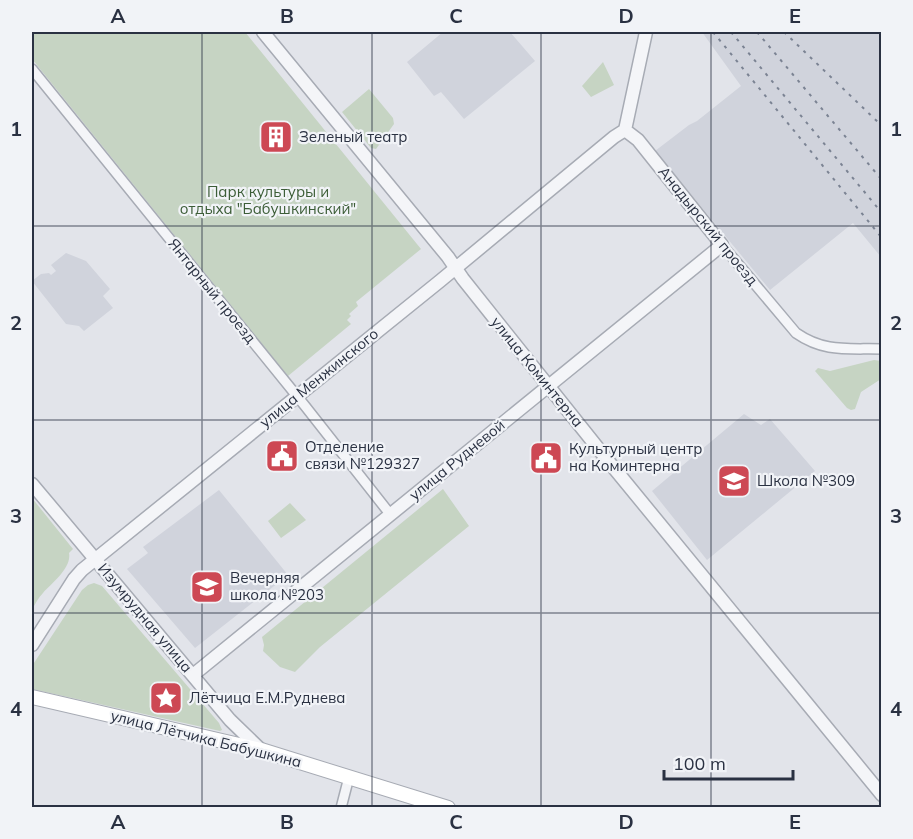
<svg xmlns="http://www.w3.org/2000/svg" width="913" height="839" font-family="Mulish,sans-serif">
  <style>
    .built { fill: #d0d3dc }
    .green { fill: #c6d4c3 }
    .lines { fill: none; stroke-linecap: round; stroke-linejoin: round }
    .minor-casing { stroke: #a7abb4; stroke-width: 12 }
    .tertiary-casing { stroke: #a7abb4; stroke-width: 15 }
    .secondary-casing { stroke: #a7abb4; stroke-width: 16 }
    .minor { stroke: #f4f5f8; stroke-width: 9 }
    .tertiary { stroke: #f4f5f8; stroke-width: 12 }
    .secondary { stroke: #fff; stroke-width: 14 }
    .rail { stroke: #7b8393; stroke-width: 2; stroke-dasharray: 3 6; stroke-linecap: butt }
    .grid { fill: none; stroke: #2a3142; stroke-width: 1.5; stroke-opacity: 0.55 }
    .labels { text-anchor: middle; stroke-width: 4.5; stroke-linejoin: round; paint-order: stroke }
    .poi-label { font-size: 15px; fill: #2a3142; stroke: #f1f3f7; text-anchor: start }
    .park-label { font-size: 15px; fill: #3c5d37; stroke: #f1f3f7 }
    .street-label { font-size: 15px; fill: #2a3142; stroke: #f1f3f7 }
    .neatline { fill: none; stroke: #2a3142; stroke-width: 2 }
    .grid-label { font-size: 20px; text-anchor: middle; font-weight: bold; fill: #2a3142 }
  </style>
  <rect width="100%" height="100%" fill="#e2e4ea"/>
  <path class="built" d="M443 32H510L535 61 464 119 441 92 434 96 407 62Z
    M702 32H881V257L853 223 770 290 655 151 689 125 697 121 741 86Z
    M66 253 86 261 110 289 103 296 113 308 84 331 79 326 66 324 32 281 41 274 49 273 51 275 56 271 51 265Z
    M744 414 761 425 770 419 815 471 707 560 652 491Z
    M219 490 288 575 195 648 127 569 148 553 143 547Z"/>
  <path class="green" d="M32 32H245L421 249 356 302 358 306 349 314 351 316 347 320 351 324 288 376 32 59Z
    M603 62 614 85 591 97 582 86Z
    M369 89 393 118 394 124 376 149 371 148 342 112Z
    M874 360 881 361V379L861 392 855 409 851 410 847 408 815 371 818 368 830 371Z
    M443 489 469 526 320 647 295 672 280 667 263 651 264 645 262 637Z
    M32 498 73 549 69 553C72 568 52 583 43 593 38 598 35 604 32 610Z
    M290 503 306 520 281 538 268 521Z
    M94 583 102 586 219 723 222 730 220 731 32 689V666L82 590 88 585Z"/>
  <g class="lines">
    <g class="minor-casing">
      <path id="minor" d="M32 69 305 406 390 514
        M722 245 796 333C825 353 848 348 882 349
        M341 808 349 777"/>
    </g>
    <g class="tertiary-casing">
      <path id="tertiary" d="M263 32 448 257 463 279 609 462 882 795
        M625 130 646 32
        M32 484 230 720 261 750
        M32 645 74 579 82 570 440 281 614 137 625 130
        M193 675 722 245 638 140 625 130"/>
    </g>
    <g class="secondary-casing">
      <path id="secondary" d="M32 697 261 750 448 808"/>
    </g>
    <use href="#minor" class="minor"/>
    <use href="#tertiary" class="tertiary"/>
    <use href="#secondary" class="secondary"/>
    <path class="rail" d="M713 32 882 238
      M731 32 882 213
      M757 32 882 180
      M784 32 882 126"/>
  </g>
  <path class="grid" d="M202 32V808M372 32V808M541 32V808M711 32V808M32 226H882M32 420H882M32 613H882"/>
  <defs>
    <g id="building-square" transform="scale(1.725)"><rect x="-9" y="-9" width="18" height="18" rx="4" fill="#cd4854" stroke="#f1f3f7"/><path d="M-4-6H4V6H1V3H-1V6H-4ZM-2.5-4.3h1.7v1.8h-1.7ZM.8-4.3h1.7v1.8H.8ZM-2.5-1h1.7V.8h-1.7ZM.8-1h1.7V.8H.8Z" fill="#fff"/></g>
    <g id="civic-square" transform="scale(1.725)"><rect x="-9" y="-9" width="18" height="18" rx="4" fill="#cd4854" stroke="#f1f3f7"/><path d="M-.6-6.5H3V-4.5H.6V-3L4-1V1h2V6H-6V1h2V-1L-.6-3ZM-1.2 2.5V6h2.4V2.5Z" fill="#fff"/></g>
    <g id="school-square" transform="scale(1.725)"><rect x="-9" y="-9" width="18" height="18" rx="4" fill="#cd4854" stroke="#f1f3f7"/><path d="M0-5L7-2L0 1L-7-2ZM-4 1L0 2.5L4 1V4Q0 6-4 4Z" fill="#fff"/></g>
    <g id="sight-square" transform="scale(1.725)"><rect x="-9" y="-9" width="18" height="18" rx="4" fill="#cd4854" stroke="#f1f3f7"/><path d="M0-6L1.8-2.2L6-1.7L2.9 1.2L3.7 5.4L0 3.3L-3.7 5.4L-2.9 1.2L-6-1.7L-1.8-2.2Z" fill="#fff"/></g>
  </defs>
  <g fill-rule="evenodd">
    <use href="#building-square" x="276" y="137"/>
    <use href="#civic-square" x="282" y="456"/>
    <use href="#civic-square" x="546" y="458"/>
    <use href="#school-square" x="734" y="481"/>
    <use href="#school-square" x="207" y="587"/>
    <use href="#sight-square" x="166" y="698"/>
  </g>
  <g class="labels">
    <g class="poi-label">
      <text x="299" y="142">Зеленый театр</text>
      <text x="305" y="452">Отделение<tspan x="305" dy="17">связи №129327</tspan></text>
      <text x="569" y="454">Культурный центр<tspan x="569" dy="17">на Коминтерна</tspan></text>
      <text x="757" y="486">Школа №309</text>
      <text x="230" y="583">Вечерняя<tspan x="230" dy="17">школа №203</tspan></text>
      <text x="189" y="703">Лётчица Е.М.Руднева</text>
    </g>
    <g class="park-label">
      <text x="268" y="197">Парк культуры и<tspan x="268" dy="17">отдыха "Бабушкинский"</tspan></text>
    </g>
    <g class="street-label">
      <text transform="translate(708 226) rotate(51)" y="5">Анадырский проезд</text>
      <text transform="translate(212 291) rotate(51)" y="5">Янтарный проезд</text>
      <text transform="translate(537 372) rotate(51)" y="5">улица Коминтерна</text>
      <text transform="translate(319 378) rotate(-39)" y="5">улица Менжинского</text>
      <text transform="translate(457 460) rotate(-39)" y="5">улица Рудневой</text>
      <text transform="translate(145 618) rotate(50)" y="5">Изумрудная улица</text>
      <text transform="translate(206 739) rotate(14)" y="5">улица Лётчика Бабушкина</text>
    </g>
  </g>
  <rect width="913" height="839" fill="none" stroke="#f1f3f7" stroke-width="66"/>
  <path d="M664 770v9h129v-9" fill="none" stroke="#2a3142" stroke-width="3"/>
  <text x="673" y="770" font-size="18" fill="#2a3142" stroke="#f1f3f7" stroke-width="4.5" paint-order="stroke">100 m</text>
  <rect x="33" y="33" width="847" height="773" class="neatline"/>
  <g class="grid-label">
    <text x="118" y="23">A</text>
    <text x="287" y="23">B</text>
    <text x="456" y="23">C</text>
    <text x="626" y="23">D</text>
    <text x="795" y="23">E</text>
    <text x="16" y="136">1</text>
    <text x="896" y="136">1</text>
    <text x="16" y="330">2</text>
    <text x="896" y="330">2</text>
    <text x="16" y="523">3</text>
    <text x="896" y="523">3</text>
    <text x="16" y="716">4</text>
    <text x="896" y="716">4</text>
    <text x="118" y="829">A</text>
    <text x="287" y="829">B</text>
    <text x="456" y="829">C</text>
    <text x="626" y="829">D</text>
    <text x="795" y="829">E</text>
  </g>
</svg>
